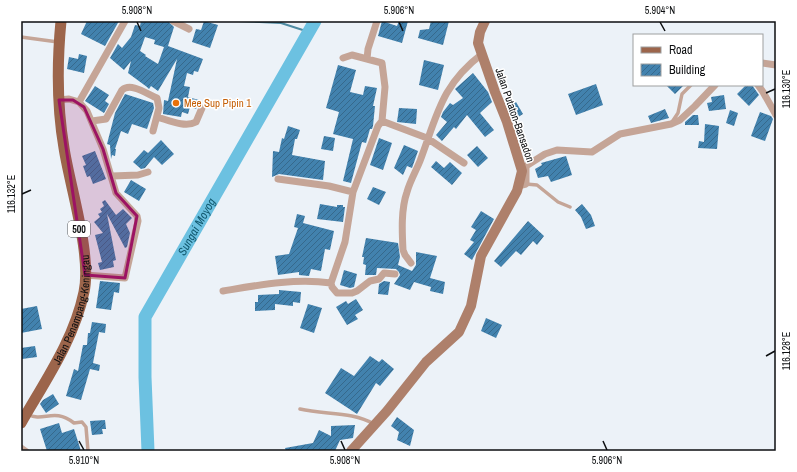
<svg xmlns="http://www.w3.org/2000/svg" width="797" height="472" font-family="'Archivo Narrow',sans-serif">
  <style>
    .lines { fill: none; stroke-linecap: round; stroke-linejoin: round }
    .stream { stroke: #4f8ba2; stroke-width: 2 }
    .river { stroke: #6cc1e1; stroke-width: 13 }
    .building { fill: url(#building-hatch); fill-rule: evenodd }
    .lane { stroke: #c5a597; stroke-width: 3.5 }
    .street { stroke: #c5a597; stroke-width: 7 }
    .secondary { stroke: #ae806b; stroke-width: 10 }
    .primary { stroke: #9c654b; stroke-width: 11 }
    .marked { fill: #9c1363; fill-opacity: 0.2; stroke: #9c1363; stroke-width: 3; stroke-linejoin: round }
    .ticks { fill: none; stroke: #0c0e10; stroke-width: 1.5 }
    .food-dot { fill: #e8710a; stroke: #fff; stroke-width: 1.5 }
    .labels { text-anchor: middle; stroke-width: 3; stroke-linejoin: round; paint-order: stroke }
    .shield { fill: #fff; stroke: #555658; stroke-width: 1 }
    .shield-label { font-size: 10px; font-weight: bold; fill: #0c0e10 }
    .food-label { font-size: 11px; fill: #c56008; stroke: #fff; text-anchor: start }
    .street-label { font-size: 11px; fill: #0c0e10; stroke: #fff }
    .water-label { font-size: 12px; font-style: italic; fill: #11586e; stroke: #fff }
    .neatline { fill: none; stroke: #0c0e10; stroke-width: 1.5 }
    .ticks-label { font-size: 10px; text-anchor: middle; fill: #0c0e10 }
  </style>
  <defs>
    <pattern id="building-hatch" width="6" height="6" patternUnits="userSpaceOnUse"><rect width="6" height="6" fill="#4282ae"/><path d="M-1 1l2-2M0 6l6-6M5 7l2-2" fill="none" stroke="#36698c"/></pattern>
  </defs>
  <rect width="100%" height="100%" fill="#ecf2f8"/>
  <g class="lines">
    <path class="stream" d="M238 21 281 23 309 32"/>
    <path class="river" id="s1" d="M148 451 145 377V317L315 21"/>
  </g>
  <path class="building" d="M87 21H119L105 46 81 34Z
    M141 21H168L174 27 168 46 203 59 198 72 194 71 193 75 187 73 184 86 190 87 188 97 199 100 196 109 190 107 188 114 182 112 181 117 163 114 164 100 168 101 177 59 158 91 151 86 149 89 147 87 128 73 131 61 124 70 110 58 118 44 122 48 131 37 135 25 140 26ZM145 37 155 40 154 44 164 47 158 64 145 56 146 55 140 51Z
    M204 21 218 25 210 48 192 42 196 29 201 30Z
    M382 21 397 26 399 21H408L402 43 378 36Z
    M431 21H449L443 45 418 38 420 30 429 29Z
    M79 54 87 56 84 73 67 69 69 57 78 59Z
    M424 60 444 65 438 90 419 85Z
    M338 65 356 70 350 92 363 95 365 86 377 88 373 106H375L373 126 372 129H370L366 143 362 142 351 183 343 181 353 139 333 134 339 112 326 108Z
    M473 73 488 92 492 102 480 113 494 130 485 137 467 115 456 129 454 127 442 141 436 135 447 122 441 117 443 112 450 103 453 105 463 98 455 89Z
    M596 84 603 105 576 115 568 94Z
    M666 85H684L675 94Z
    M746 85H752L759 95 749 106 737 94Z
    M95 86 109 95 105 101 109 104 104 113 85 101Z
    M125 94 153 103 154 108 147 129 132 124 128 134 121 131 115 149H116L115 156 112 155 111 159 110 145 107 144 115 113Z
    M724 95 726 109 709 111 707 103 712 102 711 97Z
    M516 102 523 114 515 119 508 107Z
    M399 108 417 109 416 124 397 122Z
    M665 109 669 118 651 123 648 116Z
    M730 110 738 113 734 126 726 123Z
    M760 112 771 116 773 119 765 141 751 136Z
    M693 115H698L699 125H685V122Z
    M705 124 719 126 717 149 698 148 699 141 704 142Z
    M288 126 300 130 297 139H295L292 155 325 161 323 180 279 174 272 177 273 151 279 152 282 138 284 139Z
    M324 136 335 138 333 151 321 149Z
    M379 138 392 143 383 170 370 165Z
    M161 140 174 154 162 165 154 157 145 168 141 169 133 162 144 150 148 153Z
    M404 145 418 151 412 168 407 166 403 175 394 168Z
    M477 146 488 158 478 167 467 155Z
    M95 151 106 179 93 184 90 176 87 177 83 166 86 165 82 156Z
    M566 156 572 175 551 182 548 176 538 178 535 169 542 165 541 163Z
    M436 161 444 168 450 162 462 173 452 185 431 167Z
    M131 180 146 189 139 201 124 192Z
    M373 187 386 192 379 205 367 199Z
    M105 200 116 215 123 209 132 218 126 224 130 233 127 247 125 248 107 214 116 260 113 261 114 267 100 270 98 263 102 262 95 235 103 233 94 222 100 217 98 214 102 212 100 209 104 206 102 202Z
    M320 204 337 207V205H343V207H345L343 222 317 219Z
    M582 204 591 215 595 226 586 229 581 217 575 210Z
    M481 211 494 219 472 260 464 254 474 242 470 240 476 230 471 227Z
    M297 214 305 216 303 223 334 231 330 250 325 249 321 271 311 269 309 276 299 275V272L278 275 275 256 289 254 298 228 294 227Z
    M528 221 544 236 537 245 533 241 521 255 516 251 501 267 494 261Z
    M366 238 398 243 400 257 398 265 412 271 416 265V252L437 256 430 278 445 282 443 294 430 291 431 287 414 282 410 290 394 284 400 275 399 272 396 269 377 268 376 275H365L366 265 363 264 364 257H362Z
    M344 270 357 274 354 287 350 288 340 285Z
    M100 281 120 283 119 293 114 292 111 310 96 308Z
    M384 281 390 282 388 295 378 294 379 284Z
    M279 290 301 292 300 303 293 302V306L275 304V310L255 311V302H258V295L279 294Z
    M356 299 363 310 355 315 358 319 347 325 336 307 346 301 348 304Z
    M308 304 322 308 314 333 300 328Z
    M37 306 42 329 21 333V309Z
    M486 318 502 325 496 338 481 331Z
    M92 322 106 324 105 333 99 332 93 363 100 365 99 371 90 369 81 400 66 396 74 369 78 371 83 345H87L88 333H90Z
    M35 346 37 357 22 359 21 348Z
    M370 356 379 362 382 359 394 369 380 386 376 383 357 414 325 393 341 368 354 376Z
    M53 394 59 404 46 413 40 404 43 400Z
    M397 417 414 430 410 446 397 440 399 432 391 426Z
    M105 420 106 429H102L103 434 92 435 90 421Z
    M59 423 62 433 74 429 81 451H47L40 429Z
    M355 425 353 438 340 440 335 451H286L285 448 313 443 319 430 331 436V426Z"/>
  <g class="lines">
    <path class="lane" d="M21 37 58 42
      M672 122 678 113 682 94 691 85
      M526 184 537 185 558 202 570 207
      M300 409C325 415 352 411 374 424
      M27 414C44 423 53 407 74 423L82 422 86 427 88 451
      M21 446 28 451"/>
    <path class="street" d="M173 21 189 29
      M343 58 352 55 382 63 385 87 382 121
      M367 59 368 49 377 21
      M762 63 776 65
      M758 85 763 92 776 115
      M59 100 69 99 79 102 87 111 103 149 116 193 137 216 138 221 125 278 85 275
      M79 102 125 21
      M157 117C168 120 185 128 196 122L202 108
      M92 121 106 119 122 90C131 82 147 94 157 98L159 108 153 131
      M382 121 427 138 464 163
      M112 176 138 175 148 172
      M278 179 329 186 353 192
      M518 186 526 184V166L545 154 557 150 592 152 620 134 671 124 680 120 695 106 715 85
      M411 263 405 255 403 250C402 231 401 209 407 192 410 181 416 171 420 161 437 116 441 85 482 54
      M331 283 332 287 337 293H352L357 291 370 281 379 279 384 273 395 274
      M223 291C259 285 295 278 331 283L345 242 353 192 378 126 382 121"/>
    <path class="secondary" d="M351 451 387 411 426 362 459 332 471 306 481 256 517 191 522 171 507 122 495 92 478 43 480 32 485 21"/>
    <path class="primary" id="s2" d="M21 423C45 381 74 340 84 292 92 255 70 187 64 148 57 107 57 63 61 21"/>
  </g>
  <path class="marked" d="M59 100H73L84 107 103 149 116 193 137 216 125 278 85 275Z"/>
  <path class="ticks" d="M137 22 141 31M399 22 403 31M660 22 665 31M766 93 775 89M22 194 31 190M766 356 775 351M79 441 84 450M341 441 345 450M603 441 607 450"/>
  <circle class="food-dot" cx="176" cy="103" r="4"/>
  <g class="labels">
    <rect class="shield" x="68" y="221" width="22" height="16" rx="3"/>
    <g class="shield-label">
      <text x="79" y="233">500</text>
    </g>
    <g class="food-label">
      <text x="184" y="107">Mee Sup Pipin 1</text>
    </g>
    <g class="street-label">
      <text transform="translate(515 115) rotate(71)" y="4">Jalan Putaton-Bansadon</text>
      <text dy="4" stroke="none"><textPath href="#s2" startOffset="126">Jalan Penampang-Keningau</textPath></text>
    </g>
    <g class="water-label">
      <text dy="4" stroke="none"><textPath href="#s1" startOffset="238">Sungai Moyog</textPath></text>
    </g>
  </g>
  <rect width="797" height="472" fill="none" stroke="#ffffff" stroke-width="44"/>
  <rect x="633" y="34" width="130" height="52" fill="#ffffff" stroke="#9e9f9f"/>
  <rect x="641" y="47" width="20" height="6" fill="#9c654b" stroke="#9e9f9f"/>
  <text x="669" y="54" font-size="12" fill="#0c0e10">Road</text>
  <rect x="641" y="64" width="20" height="12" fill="url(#building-hatch)" stroke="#9e9f9f"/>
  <text x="669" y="74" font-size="12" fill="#0c0e10">Building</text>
  <rect x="22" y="22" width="753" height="428" class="neatline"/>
  <g class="ticks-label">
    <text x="137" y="14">5.908°N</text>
    <text x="399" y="14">5.906°N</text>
    <text x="660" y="14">5.904°N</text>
    <text transform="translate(786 89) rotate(-90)" y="4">116.130°E</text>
    <text transform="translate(11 194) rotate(-90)" y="4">116.132°E</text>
    <text transform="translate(786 351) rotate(-90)" y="4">116.128°E</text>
    <text x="84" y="464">5.910°N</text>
    <text x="345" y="464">5.908°N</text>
    <text x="607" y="464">5.906°N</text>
  </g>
</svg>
